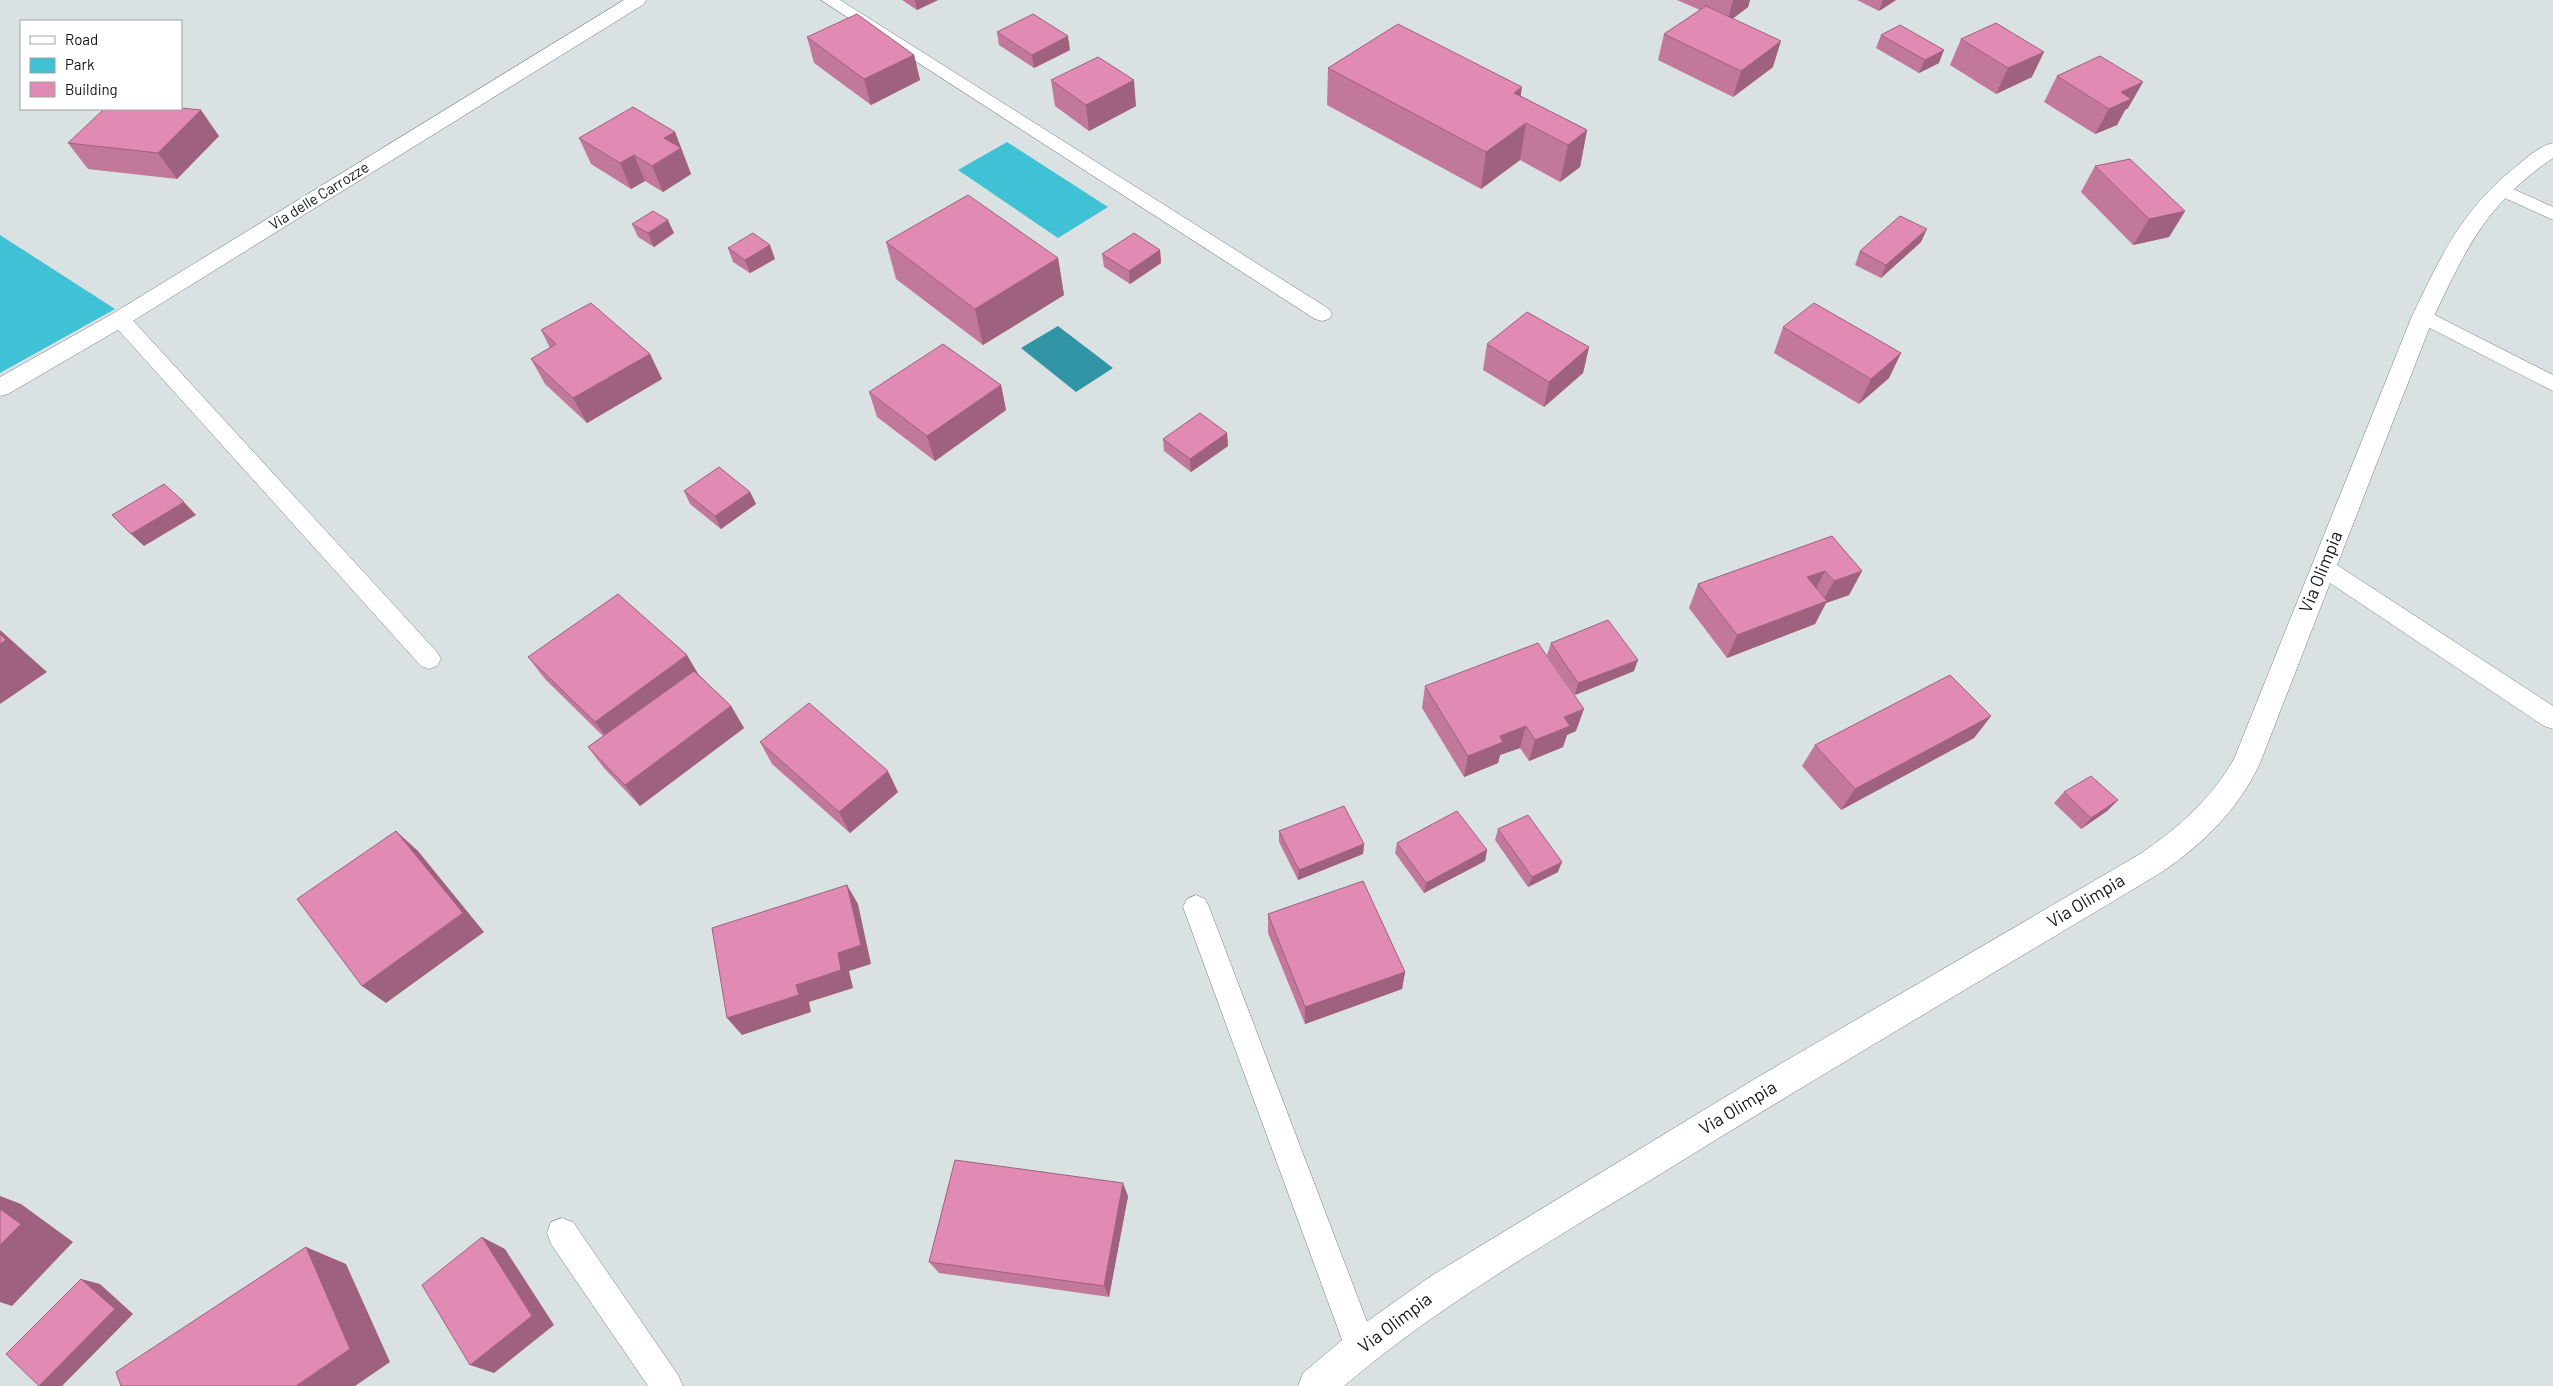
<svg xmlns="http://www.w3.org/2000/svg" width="2553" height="1386" font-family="Barlow,sans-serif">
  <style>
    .green { fill: #3fc1d6 }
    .water { fill: #3295a5 }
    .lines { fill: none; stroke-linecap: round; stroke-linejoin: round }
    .service-casing { stroke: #797f80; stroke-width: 1 }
    .minor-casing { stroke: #797f80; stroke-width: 1 }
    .service { fill: #fff; fill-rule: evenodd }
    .minor { fill: #fff; fill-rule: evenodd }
    .wall { fill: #c2789b }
    .shaded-wall { fill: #9e617e }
    .building { fill: #e18bb4; stroke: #9e617e }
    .labels { text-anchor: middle; stroke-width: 5; stroke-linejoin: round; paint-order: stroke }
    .far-street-label { font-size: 15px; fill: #121415; stroke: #fff }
    .street-label { font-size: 18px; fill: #121415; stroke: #fff }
  </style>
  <rect width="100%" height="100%" fill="#dae1e2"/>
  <path class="green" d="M1007 142 1108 207 1058 238 958 170Z
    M0 235 115 309 0 373Z"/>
  <path class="water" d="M1058 326 1113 368 1076 392 1021 348Z"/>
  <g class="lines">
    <g class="service-casing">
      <path id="service" d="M821 0H840L1329 309 1332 314 1329 319 1322 321 1315 319Z
        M2502 184 2553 207V220L2496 194 2493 190 2496 186Z
        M2423 309 2553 375V391L2416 321 2413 316 2416 311Z
        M120 312 127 314 437 652 441 659 437 666 429 669 421 666 113 324 110 319 113 314Z
        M2323 558 2331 561 2553 706V729L2544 726 2315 573 2312 567 2315 561Z
        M1196 895 1205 899 1209 907 1377 1348 1372 1359 1361 1364 1350 1359 1345 1348 1183 907 1187 899Z
        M562 1218 573 1222 678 1375 683 1386H648L551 1244 547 1233 551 1222Z"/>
    </g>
    <g class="minor-casing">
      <path id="minor" d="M624 0H646L644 4 128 324 8 394 0 396V377L112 314Z
        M2553 143V158C2487 203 2467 247 2434 316L2260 763C2238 810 2204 843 2162 872 1992 974 1822 1074 1654 1178 1548 1243 1439 1305 1344 1386H1298L1303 1373 1348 1335 1431 1276 1758 1077 2140 854C2178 828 2211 799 2234 759L2412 316C2442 254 2462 209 2518 165 2528 156 2540 146 2553 143Z"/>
    </g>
    <use href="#service" class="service"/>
    <use href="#minor" class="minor"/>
  </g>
  <path class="wall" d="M902 0H938L917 10Z
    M1677 0H1750L1748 7 1732 19 1773 67 1733 97 1658 60 1664 34 1700 10Z
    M1857 0H1896L1879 11Z
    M997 32 1070 50 1034 68 999 45Z
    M1881 35 1939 63 1919 73 1876 48Z
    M807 37 914 55 920 80 871 105 814 63Z
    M1961 39 2032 77 1996 94 1950 65Z
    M1328 68 1521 96 1587 130 1580 167 1560 182 1520 160 1481 189 1327 105Z
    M2057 76 2143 82 2128 108 2125 110 2117 125 2095 134 2044 102Z
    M1051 80 1136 106 1089 131 1055 106Z
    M675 132 691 174 663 192 645 181 631 189 591 164 579 138Z
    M219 136 177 179 88 169 68 143Z
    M2095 166 2185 211 2169 237 2133 245 2081 192Z
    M632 224 674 233 654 247 638 237Z
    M886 242 1058 258 1064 295 983 345 896 279Z
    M1921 242 1881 278 1855 265 1860 251Z
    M728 248 775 259 750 273 733 262Z
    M1160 250 1161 263 1130 284 1104 267 1102 254Z
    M1783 327 1901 353 1889 378 1859 404 1774 353Z
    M541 330 650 354 662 379 587 423 545 384 531 359 550 348Z
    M1487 344 1589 347 1583 373 1544 407 1483 370Z
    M1001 385 1006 410 935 461 877 417 869 392Z
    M1227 433 1228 446 1191 472 1164 451 1163 439Z
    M684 491 750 492 756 504 721 529 690 504Z
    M1832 536 1862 571 1849 595 1826 603 1815 624 1727 658 1689 608 1698 584Z
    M1551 643 1634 671 1575 695 1547 655Z
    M528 657 699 675 731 706 744 728 640 806 604 768 588 747 603 736 545 679Z
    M1425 686 1576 731 1567 735 1563 747 1529 761 1520 748 1500 755 1498 763 1464 777 1422 708Z
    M1991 716 1974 738 1841 810 1802 766 1815 745Z
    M760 742 898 792 850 833 772 764Z
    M2064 792 2118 800 2107 811 2081 829 2054 803Z
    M1498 829 1558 872 1528 887 1495 840Z
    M1279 831 1364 844 1363 854 1298 880 1279 842Z
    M1397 843 1487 850 1485 861 1424 893 1395 853Z
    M1268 914 1405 972 1402 989 1305 1024 1268 933Z
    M1128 1196 1109 1297 939 1273 929 1262Z"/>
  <path class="shaded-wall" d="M915 0H938L917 10Z
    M1733 0H1750L1748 7 1727 23Z
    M1883 0H1896L1879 11Z
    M1068 36 1070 50 1034 68 1032 55Z
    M1781 41 1773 67 1733 97 1741 71Z
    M1944 50 1939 63 1919 73 1925 60Z
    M2044 52 2032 77 1996 94 2008 68Z
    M914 55 920 80 871 105 864 79Z
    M1134 80 1136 106 1089 131 1086 105Z
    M2143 82 2128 108 2125 110 2117 125 2095 134 2109 109 2121 92Z
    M1522 87 1517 124 1514 93Z
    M201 110 219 136 177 179 158 153Z
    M1526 123 1520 160 1481 189 1486 152Z
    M1587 130 1580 167 1560 182 1568 145Z
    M675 132 691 174 663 192 652 166 664 138Z
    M634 155 645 181 631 189 620 163Z
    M2185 211 2169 237 2133 245 2149 219Z
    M668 220 674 233 654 247 648 233Z
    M1927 229 1921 242 1881 278 1886 265Z
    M770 245 775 259 750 273 745 260Z
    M1160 250 1161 263 1130 284 1129 271Z
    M1058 258 1064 295 983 345 975 309Z
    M1589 347 1583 373 1544 407 1549 382Z
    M1901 353 1889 378 1859 404 1871 379Z
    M650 354 662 379 587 423 573 398Z
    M1001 385 1006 410 935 461 927 436Z
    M1227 433 1228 446 1191 472 1190 459Z
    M750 492 756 504 721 529 715 516Z
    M184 502 196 515 144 546 131 534Z
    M1825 571 1813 594 1807 577Z
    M1862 571 1849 595 1826 603 1815 624 1727 658 1737 635 1822 603 1834 581Z
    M0 630 47 672 0 704Z
    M687 655 700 677 611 743 595 722Z
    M1638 660 1634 671 1575 695 1578 683Z
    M731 706 744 728 640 806 625 785Z
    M1584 709 1576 731 1567 735 1563 747 1529 761 1535 740 1564 717Z
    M1991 716 1974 738 1841 810 1855 789Z
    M1526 726 1520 748 1500 755 1498 763 1464 777 1468 756 1500 736Z
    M888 771 898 792 850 833 839 812Z
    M2118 800 2107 811 2081 829 2091 818Z
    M396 831 418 851 484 932 386 1003 362 986Z
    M1364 844 1363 854 1298 880 1299 870Z
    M1487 850 1485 861 1424 893 1426 883Z
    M1562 862 1558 872 1528 887 1532 877Z
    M847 885 858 904 871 964 849 971 853 988 809 1002 811 1012 742 1035 727 1018 796 985 838 953Z
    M1405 972 1402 989 1305 1024V1007Z
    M1123 1183 1128 1196 1109 1297 1104 1286Z
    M0 1196 21 1204 73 1242 12 1306 0 1302Z
    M482 1237 505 1249 554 1325 494 1373 470 1365Z
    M306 1247 346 1264 390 1362 355 1386H296Z
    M81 1279 100 1284 133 1314 62 1386H39Z"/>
  <path class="building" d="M1706 6 1781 41 1741 71 1664 34Z
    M857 14 914 55 864 79 807 37Z
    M1033 14 1068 36 1032 55 997 32Z
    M1996 23 2044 52 2008 68 1961 39Z
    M1398 24 1522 87 1514 93 1587 130 1568 145 1526 123 1486 152 1328 68Z
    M1900 25 1944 50 1925 60 1881 35Z
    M2100 56 2143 82 2121 92 2131 99 2109 109 2057 76Z
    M1098 57 1134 80 1086 105 1051 80Z
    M633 107 675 132 664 138 681 148 652 166 634 155 620 163 579 138Z
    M181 108 201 110 158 153 68 143 104 109H181Z
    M2130 159 2185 211 2149 219 2095 166Z
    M968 195 1058 258 975 309 886 242Z
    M653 211 668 220 648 233 632 224Z
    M1900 216 1927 229 1886 265 1860 251Z
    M753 233 770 245 745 260 728 248Z
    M1134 233 1160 250 1129 271 1102 254Z
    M591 303 650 354 573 398 531 359 556 344 541 330Z
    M1814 303 1901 353 1871 379 1783 327Z
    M1527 312 1589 347 1549 382 1487 344Z
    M943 344 1001 385 927 436 869 392Z
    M1200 413 1227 433 1190 459 1163 439Z
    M719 467 750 492 715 516 684 491Z
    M164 484 184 502 131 534 112 515Z
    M1832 536 1862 571 1834 581 1825 571 1807 577 1827 601 1737 635 1698 584Z
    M618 594 687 655 595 722 528 657Z
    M1608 620 1638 660 1578 683 1551 643Z
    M0 634 6 640 0 644Z
    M1538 643 1584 709 1564 717 1570 726 1535 740 1526 726 1500 736 1503 742 1468 756 1425 686Z
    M694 671 731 706 625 785 588 747Z
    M1950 675 1991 716 1855 789 1815 745Z
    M809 703 888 771 839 812 760 742Z
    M2091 776 2118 800 2091 818 2064 792Z
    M1344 806 1364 844 1299 870 1279 831Z
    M1457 811 1487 850 1426 883 1397 843Z
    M1528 815 1562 862 1532 877 1498 829Z
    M396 831 463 913 362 986 297 899Z
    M1363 881 1405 972 1305 1007 1268 914Z
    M847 885 861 945 838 953 841 970 796 985 799 995 727 1018 712 928Z
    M955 1160 1123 1183 1104 1286 929 1262Z
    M0 1209 21 1224 0 1245Z
    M482 1237 532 1316 470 1365 422 1285Z
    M306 1247 350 1349 296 1386H121L116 1372Z
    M81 1279 115 1309 39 1386 6 1354Z"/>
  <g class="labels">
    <g class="far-street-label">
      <text transform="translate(319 196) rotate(-32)" y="5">Via delle Carrozze</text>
    </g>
    <g class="street-label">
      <text transform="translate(2321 572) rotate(-68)" y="6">Via Olimpia</text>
      <text transform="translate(2086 901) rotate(-31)" y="6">Via Olimpia</text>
      <text transform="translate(1738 1108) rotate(-31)" y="6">Via Olimpia</text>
      <text transform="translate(1395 1323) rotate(-37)" y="6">Via Olimpia</text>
    </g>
  </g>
  <rect x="20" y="20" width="162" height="90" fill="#ffffff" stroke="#a0a1a1"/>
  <rect x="30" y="36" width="25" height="8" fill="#ffffff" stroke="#a0a1a1"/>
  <text x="65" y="45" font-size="15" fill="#121415">Road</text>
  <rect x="30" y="58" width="25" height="15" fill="#3fc1d6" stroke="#a0a1a1"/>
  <text x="65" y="70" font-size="15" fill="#121415">Park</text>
  <rect x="30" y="82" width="25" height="15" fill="#e18bb4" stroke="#a0a1a1"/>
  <text x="65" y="95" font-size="15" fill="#121415">Building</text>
</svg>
